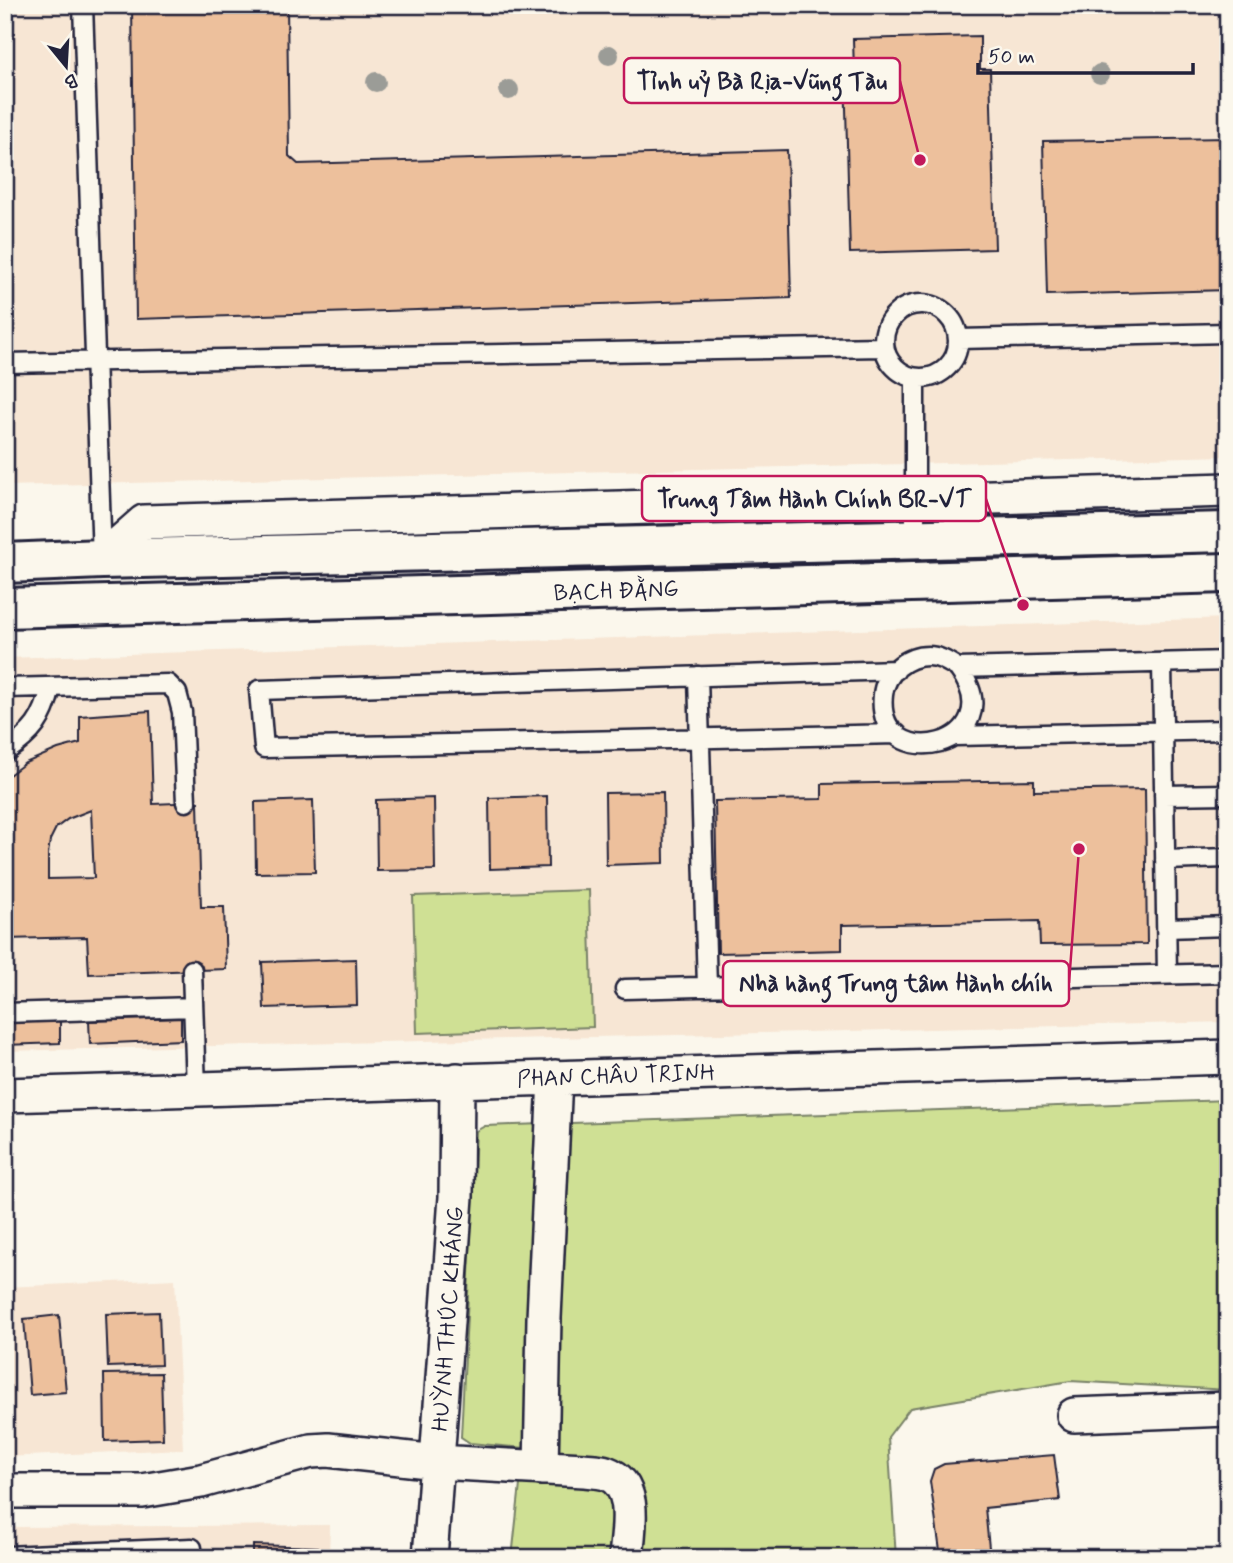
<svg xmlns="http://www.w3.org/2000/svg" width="1233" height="1563" font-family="Mynerve,sans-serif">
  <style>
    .built { fill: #f7e6d4 }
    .green { fill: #cfe094; stroke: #788168; stroke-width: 2 }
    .building { fill: #edc09c; stroke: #22223b; stroke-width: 2; fill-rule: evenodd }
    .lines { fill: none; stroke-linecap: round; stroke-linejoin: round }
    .lane-casing { stroke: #22223b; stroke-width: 23 }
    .street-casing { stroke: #22223b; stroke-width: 38 }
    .secondary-casing { stroke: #22223b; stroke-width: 44 }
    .lane { stroke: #fbf7ec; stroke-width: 18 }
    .street { stroke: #fbf7ec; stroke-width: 33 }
    .secondary { stroke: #fbf7ec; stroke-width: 38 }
    .tree { fill: #9b9c97 }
    .labels { text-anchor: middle; stroke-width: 5; stroke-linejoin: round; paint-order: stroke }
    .street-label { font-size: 23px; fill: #22223b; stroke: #fbf7ec }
    .leader { fill: none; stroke: #c2185b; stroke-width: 2.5 }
    .callout-dot { fill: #c2185b; stroke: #fbf7ec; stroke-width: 2.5 }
    .callout { fill: #fbf7ec; stroke: #c2185b; stroke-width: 2.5 }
    .callout-label { font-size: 24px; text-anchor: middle; font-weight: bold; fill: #22223b }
  </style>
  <rect width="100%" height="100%" fill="#fbf7ec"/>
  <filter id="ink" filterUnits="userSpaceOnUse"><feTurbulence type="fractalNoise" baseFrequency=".0143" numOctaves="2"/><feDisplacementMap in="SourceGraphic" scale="14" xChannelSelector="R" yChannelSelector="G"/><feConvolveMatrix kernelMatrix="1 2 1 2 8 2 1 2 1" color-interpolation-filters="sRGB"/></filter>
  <g filter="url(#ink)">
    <path class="built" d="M5 5H1228V456L5 486Z
      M1228 618V1022L5 1051V658Z
      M175 1279 183 1449 5 1457V1287Z
      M330 1525 329 1558H5V1527Z"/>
    <path class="green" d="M589 890 593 1027 417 1033 413 896Z
      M1228 1100V1390L1070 1381 910 1408 888 1437 896 1558H512L524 1448 470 1443 461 1437 476 1131 485 1126Z"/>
    <path class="building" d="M132 5H287L289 156 298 164 787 150 791 298 136 319Z
      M980 36V69H990L995 249 850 253 845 72 854 71 853 39Z
      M1228 138V290L1047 295 1043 141Z
      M150 711 153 804 198 802 201 907H224L226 969 89 974 87 937 5 939V778L25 763 58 749 80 743V716ZM91 810 94 878 48 879V854L50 840 56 828 68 819Z
      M1034 780V791L1145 789 1147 944 1040 945 1039 921 842 925V950L718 953 715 801 822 799V784Z
      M663 792 664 863 606 865 605 793Z
      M547 796 548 867 490 869 489 798Z
      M434 798 435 870 377 871 376 800Z
      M313 800 315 872 256 873 255 802Z
      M356 959 357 1005 264 1008 262 962Z
      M181 1018V1040L90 1044 89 1021Z
      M60 1021V1043L5 1045V1023Z
      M159 1312 161 1365 108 1367 106 1314Z
      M59 1315 66 1392 30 1395 24 1319Z
      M161 1373 163 1439 105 1441 104 1374Z
      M1054 1455 1060 1500 985 1508 990 1558H941L930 1481 934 1469 944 1464Z
      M253 1545 318 1547 317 1558H253Z"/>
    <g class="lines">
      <g class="lane-casing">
        <path id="lane" d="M83 5 102 559
          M884 341a37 37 0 1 1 74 0a37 37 0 1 1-74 0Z
          M959 339 1228 333
          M5 363 883 347
          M915 539V379
          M1162 663 1167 974
          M958 668C1017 746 874 779 883 695 885 673 906 656 928 656 939 656 948 662 958 668L1228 661
          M896 670 259 690 264 748 897 734
          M698 676 707 987
          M5 688 168 684 177 693 182 712 186 802
          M955 736 1228 730
          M5 752C33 733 43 720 51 688
          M1164 795 1228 794
          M1165 860 1228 858
          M1167 928 1228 926
          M192 970 196 1089
          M625 989 1228 973
          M5 1013 193 1007
          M5 1556 192 1548V1558"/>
      </g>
      <g class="street-casing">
        <path id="street" d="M102 559 144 522 1228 490
          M5 1095 1228 1057
          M1074 1415 1228 1409
          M541 1468 544 1318 555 1077
          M5 1491H142L201 1481 311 1451 328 1450 437 1462 584 1470C591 1471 599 1471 606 1473 639 1485 628 1531 626 1558
          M430 1558 456 1197 457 1080"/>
      </g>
      <g class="secondary-casing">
        <path id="secondary" d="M5 563 102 559 1228 532
          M5 608 1228 573"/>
      </g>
      <use href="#lane" class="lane"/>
      <use href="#street" class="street"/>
      <use href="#secondary" class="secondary"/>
    </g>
    <g class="tree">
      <circle cx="609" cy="55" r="10"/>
      <circle cx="1100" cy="74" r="10"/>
      <circle cx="376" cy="82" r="10"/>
      <circle cx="509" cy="90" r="10"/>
    </g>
  </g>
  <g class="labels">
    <g class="street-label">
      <text transform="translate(616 590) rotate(-2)" y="8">BẠCH ĐẰNG</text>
      <text transform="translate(616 1075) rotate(-2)" y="8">PHAN CHÂU TRINH</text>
      <text transform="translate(447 1319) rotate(-86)" y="8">HUỲNH THÚC KHÁNG</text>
    </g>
  </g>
  <path class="leader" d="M920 160L900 81M1023 605L986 499M1079 849L1069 983"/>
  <g class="callout-dot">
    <circle cx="920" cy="160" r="7"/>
    <circle cx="1023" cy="605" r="7"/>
    <circle cx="1079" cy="849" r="7"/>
  </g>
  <g class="callout">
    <rect x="624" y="58" width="276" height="45" rx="7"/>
    <rect x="642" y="476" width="344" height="45" rx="7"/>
    <rect x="723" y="961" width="346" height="45" rx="7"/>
  </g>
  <g class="callout-label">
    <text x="762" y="89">Tỉnh uỷ Bà Rịa-Vũng Tàu</text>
    <text x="814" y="507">Trung Tâm Hành Chính BR-VT</text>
    <text x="896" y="991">Nhà hàng Trung tâm Hành chíh</text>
  </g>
  <rect width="1233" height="1563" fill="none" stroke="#fbf7ec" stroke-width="28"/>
  <rect x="14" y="14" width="1205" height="1535" fill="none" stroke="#22223b" stroke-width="2.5" filter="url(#ink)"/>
  <g transform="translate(66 66) rotate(162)" stroke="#fbf7ec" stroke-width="5" paint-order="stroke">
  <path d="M0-5L12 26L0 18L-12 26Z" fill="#22223b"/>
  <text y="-10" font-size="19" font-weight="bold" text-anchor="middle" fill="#22223b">B</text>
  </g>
  <path d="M978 63v10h215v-10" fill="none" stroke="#22223b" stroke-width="3.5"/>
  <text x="988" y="63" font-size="21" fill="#22223b" stroke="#fbf7ec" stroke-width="5" paint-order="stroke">50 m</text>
</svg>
